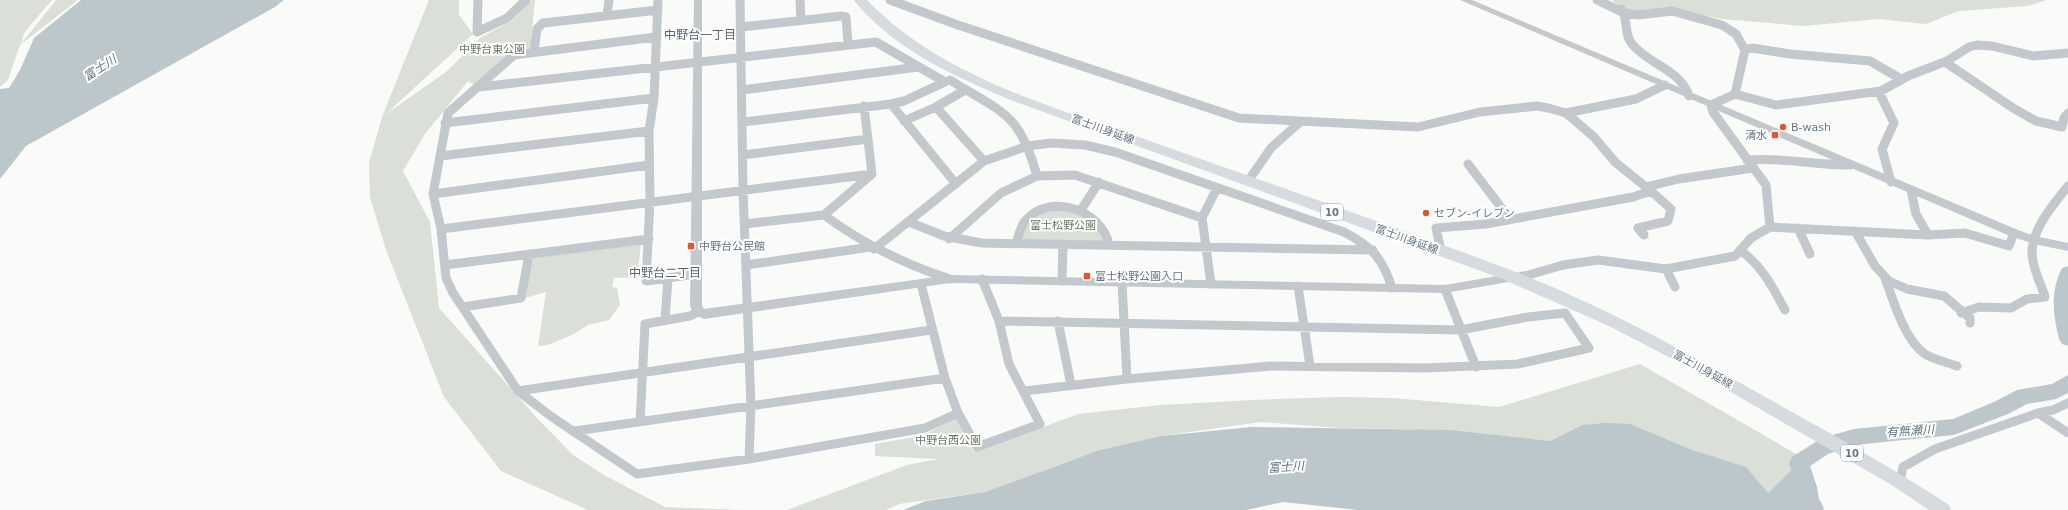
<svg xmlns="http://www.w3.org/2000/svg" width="2068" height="510" font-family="'DejaVu Sans','Noto Sans JP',sans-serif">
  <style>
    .green { fill: #dadfd7 }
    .water { fill: #bbc7cb }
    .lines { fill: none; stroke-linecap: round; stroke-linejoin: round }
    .river { fill: #bbc7cb; fill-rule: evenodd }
    .minor { stroke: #c3c8cc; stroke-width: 9 }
    .tertiary { fill: #c3c8cc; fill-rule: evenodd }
    .primary { fill: #d6dbdf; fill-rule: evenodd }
    .poi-dot { fill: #e4572e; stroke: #fff; stroke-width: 1.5 }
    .labels { text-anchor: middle; stroke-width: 4; stroke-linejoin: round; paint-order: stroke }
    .shield { fill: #fff; stroke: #939fa8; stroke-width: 1 }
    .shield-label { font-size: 10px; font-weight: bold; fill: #657683 }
    .park-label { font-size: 11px; fill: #687a64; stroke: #fff }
    .poi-label { font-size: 11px; fill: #657683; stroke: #fff; text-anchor: start }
    .street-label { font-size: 11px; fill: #657683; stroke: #fff }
    .neighbourhood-label { font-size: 12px; fill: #57646e; stroke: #fff }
    .water-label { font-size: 12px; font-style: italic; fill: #60757c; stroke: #fff }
  </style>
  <rect width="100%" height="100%" fill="#fafaf8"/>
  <path class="green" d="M0 0H52L24 33 21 44 56 0H78L20 45 8 80 0 87Z
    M429 0H459V15L473 34 386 114 446 72 480 38 511 21 532 0H535L530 50 475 85 468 81 425 134 403 171 430 222 439 308 537 418 573 455 604 475 665 507 745 510H588L501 471 444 397 386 250 370 197 369 163 382 117Z
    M1614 0H2047L2027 6 1959 11 1926 24 1879 19 1803 26 1722 19 1672 9 1629 13 1612 1Z
    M1065 209C1086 213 1097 221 1104 242L1021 240C1029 215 1039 211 1065 209Z
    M641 244 637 277 614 278 612 287 617 288 620 305 609 320 588 325 572 335 548 345 538 346 546 292 525 298 532 258Z
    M1640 364 1805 459 1768 493 1582 425 1550 441 1406 429 1341 428 1261 422 1161 436 1075 459 985 492 899 504 886 510H787L907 465 938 459 875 456V444L924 435 957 417 973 451 987 448 1078 414 1161 405 1251 400 1339 397 1392 398 1499 407Z"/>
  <path class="water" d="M81 0H284L275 7 26 146 0 179V89L9 88 20 70 34 38Z
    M1606 423 1630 424 1692 450 1746 467 1768 493 1799 463 1824 508 1823 510H1358L1283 502 1246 510H903L926 501 985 492 1097 451 1161 436 1251 427 1450 430 1550 441 1582 425Z"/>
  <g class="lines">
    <path class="river" d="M2068 266V346L2062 344 2059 339C2053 314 2050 292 2062 268Z
      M2068 375V393L2056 399 2027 404 2008 414 1954 435 1854 445 1828 454 1810 466 1817 487 1820 507 1819 510H1798C1804 497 1793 476 1789 463L1792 457 1822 438 1854 429 1953 419 1994 402 2017 390 2052 384Z"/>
    <path class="minor" d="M478 0 477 32 507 18 526 0
      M658 0 654 98 649 131 650 201 646 281 696 274
      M740 0 743 189 751 407 749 459
      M800 0 801 20
      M890 0 958 25 1239 118 1418 127 1480 112 1537 106 1548 108 1566 113 1594 137 1615 162 1651 191 1633 197 1486 224 1436 228 1441 251
      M1597 0 1624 13 1638 15 1672 11 1722 25 1736 34 1745 50 1752 48 1790 54 1870 61 1901 79
      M1621 9C1629 19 1623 33 1632 44 1649 65 1680 69 1689 96
      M607 15 609 0
      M741 27 842 16 846 17 848 44
      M656 37 514 55 448 113 433 194 441 229 446 278 453 293 518 391 552 417 637 474 749 459 925 428 958 413
      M534 51 537 29 543 23 658 10
      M1945 62 2013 108 2036 121 2062 127 2064 118 2068 113
      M950 80C1002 113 1019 111 1037 176
      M479 87 876 42 945 82 904 101 891 104 743 122
      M742 90 918 67
      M1879 92 1894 123 1882 149 1891 182
      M1735 94 1776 105 1881 91 1908 76 1947 61 1969 47 1977 45 1992 46 2033 56 2068 53
      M891 104 956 184
      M936 107 984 161
      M1566 113 1636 99 1665 85
      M904 121 936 107 965 90
      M445 123 654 98
      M743 155 868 139
      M440 156 649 131
      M1747 160C1782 157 1815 165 1850 165
      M1468 164 1510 219
      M1248 181 1271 148 1300 122
      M1646 187 1679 179 1753 168
      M1911 190 1916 214 1928 235
      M433 194 649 165
      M1081 210 1099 182
      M824 215C863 244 904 264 950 279
      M909 222 944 236 982 243 1373 250
      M745 224 824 215 872 174 864 106
      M1770 227 1928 235 1965 233 2009 246 2014 233
      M1798 228 1810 254
      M441 229 872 174
      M1855 231 1875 266 1889 281 1907 289 1944 296 1970 318V323
      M1644 235 1638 228 1668 221 1671 209 1651 191
      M949 239 1001 193 1037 176 1075 175 1202 218
      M1016 243C1019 236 1020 226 1026 220 1051 192 1101 210 1109 244
      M874 249 984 161 1028 146 1051 143 1085 145 1115 152 1344 232C1372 247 1382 257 1392 288
      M1740 250C1763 267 1772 286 1785 310
      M445 265 649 239
      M746 265 871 247
      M1666 269 1675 287
      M1532 274 1563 265 1598 260 1666 269 1735 256 1751 238 1770 227 1766 185 1713 112 1711 105 1735 94 1745 50
      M1885 278C1893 300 1905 341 1925 354 1934 360 1947 362 1957 366
      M1062 281 1063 244
      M1122 283 1127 379
      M921 284 945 378 958 413 977 447 1040 424 1009 364 999 321 982 279
      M1211 284 1202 218 1217 188
      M1298 286 1310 366
      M1445 289 1476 367
      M463 307 521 298 529 254
      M1961 313 1979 307 2011 308 2027 299 2045 297C2041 283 2032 268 2032 253 2032 228 2054 204 2068 186
      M665 320 668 278
      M999 321 1460 330 1528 317 1565 313 1589 348 1518 364 1425 368 1271 366 1127 379 1024 391
      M1058 321 1071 385
      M518 391 931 330
      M2038 413 2068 433
      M640 422 645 324 690 316 698 312
      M575 431 945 378
      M1900 481 1903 467 1935 449 2038 413 2053 410 2068 403"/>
    <path class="tertiary" d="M694 0H702V306L704 309 950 275 1445 285 1532 270 1536 271 1538 274 1536 277 1532 278 1445 293 950 283 704 319 694 315 690 306Z
      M1460 0H1472L2018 230 2035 236 2068 243V251L2034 244 2010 236Z"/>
    <path class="primary" d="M854 0H867C944 80 1059 108 1161 145 1277 186 1393 226 1508 269 1598 303 1683 350 1767 398 1828 432 1890 466 1949 505L1951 510H1929L1890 484 1682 364 1609 326 1500 278 1008 99C962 79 917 60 880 27 871 19 861 10 854 0Z"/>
  </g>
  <g class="poi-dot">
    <circle cx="1783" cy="127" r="4"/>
    <rect x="1771" y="131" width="8" height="8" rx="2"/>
    <circle cx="1426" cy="213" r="4"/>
    <rect x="687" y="242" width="8" height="8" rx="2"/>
    <rect x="1083" y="272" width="8" height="8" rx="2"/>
  </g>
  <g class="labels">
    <g class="shield">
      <rect x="1321" y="204" width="22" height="16" rx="3"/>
      <rect x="1841" y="445" width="22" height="16" rx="3"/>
    </g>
    <g class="shield-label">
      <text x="1332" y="216">10</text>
      <text x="1852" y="457">10</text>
    </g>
    <g class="park-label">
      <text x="492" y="53">中野台東公園</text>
      <text x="1063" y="229">富士松野公園</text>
      <text x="948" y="444">中野台西公園</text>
    </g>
    <g class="poi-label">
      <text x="1791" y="131">B-wash</text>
      <text x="1767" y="139" text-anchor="end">清水</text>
      <text x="1434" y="217">セブン-イレブン</text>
      <text x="699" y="250">中野台公民館</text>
      <text x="1095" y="280">富士松野公園入口</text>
    </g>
    <g class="street-label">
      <text transform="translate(1103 129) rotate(20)" y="4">富士川身延線</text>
      <text transform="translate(1407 239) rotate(20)" y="4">富士川身延線</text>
      <text transform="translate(1703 369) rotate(29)" y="4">富士川身延線</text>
    </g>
    <g class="neighbourhood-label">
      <text x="700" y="39">中野台一丁目</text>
      <text x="665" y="277">中野台二丁目</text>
    </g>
    <g class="water-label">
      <text transform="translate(100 68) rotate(-33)" y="4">富士川</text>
      <text transform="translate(1910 431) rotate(-4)" y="4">有無瀬川</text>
      <text transform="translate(1286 467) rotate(-4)" y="4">富士川</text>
    </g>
  </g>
</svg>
